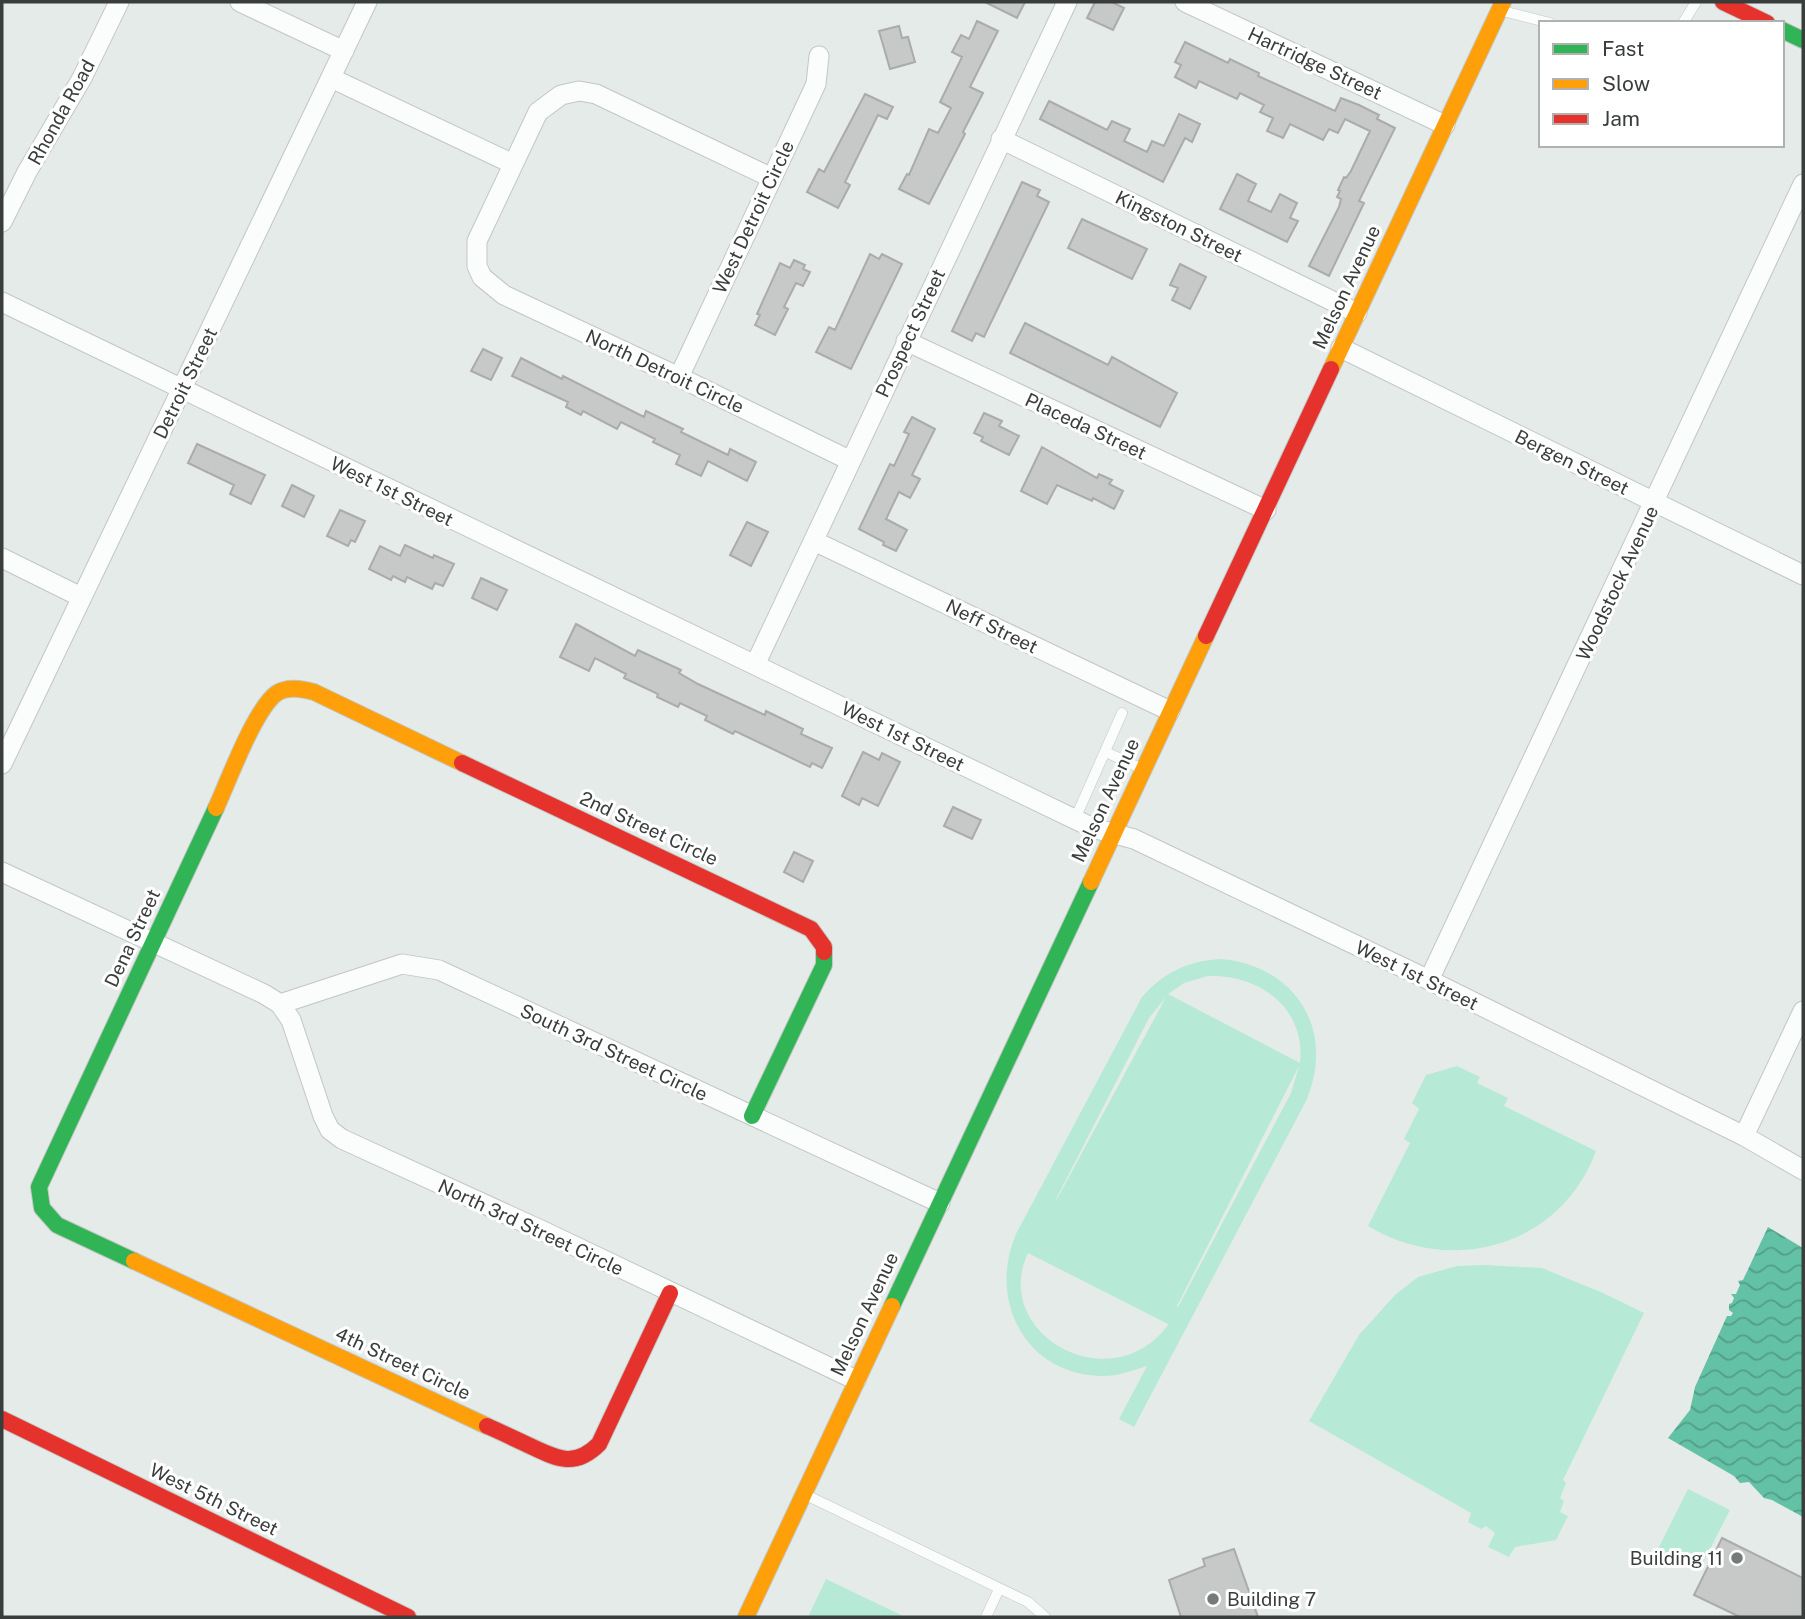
<svg xmlns="http://www.w3.org/2000/svg" width="1805" height="1619" font-family="'Public Sans',sans-serif">
  <style>
    .grass { fill: #b7ead6; fill-rule: evenodd }
    .water { fill: url(#water-waves) }
    .building { fill: #c7c8c8; stroke: #aaabaa; stroke-width: 2 }
    .lines { fill: none; stroke-linecap: round; stroke-linejoin: round }
    .lane-casing { stroke: #c2c7c4; stroke-width: 11 }
    .street-casing { stroke: #c2c7c4; stroke-width: 21 }
    .fast-casing { stroke: #c2c7c4; stroke-width: 18 }
    .slow-casing { stroke: #c2c7c4; stroke-width: 18 }
    .jam-casing { stroke: #c2c7c4; stroke-width: 18 }
    .lane { stroke: #fbfcfc; stroke-width: 10 }
    .street { stroke: #fbfcfc; stroke-width: 19 }
    .fast { stroke: #30b455; stroke-width: 16 }
    .slow { stroke: #ff9f0a; stroke-width: 16 }
    .jam { stroke: #e5322d; stroke-width: 16 }
    .poi-dot { fill: #757b78; stroke: #fff; stroke-width: 2.5 }
    .labels { text-anchor: middle; stroke-width: 6; stroke-linejoin: round; paint-order: stroke }
    .street-label { font-size: 19px; fill: #393e3c; stroke: #fff }
    .poi-label { font-size: 19px; fill: #393e3c; stroke: #fff; text-anchor: end }
  </style>
  <defs>
    <pattern id="water-waves" width="16" height="10" patternUnits="userSpaceOnUse" patternTransform="scale(1.75)"><rect width="16" height="10" fill="#63c1a5"/><path d="M0 5q4-4 8 0t8 0" fill="none" stroke="#539e88"/></pattern>
  </defs>
  <rect width="100%" height="100%" fill="#e5ebe8"/>
  <path class="grass" d="M1221 959C1297 966 1336 1031 1306 1101L1134 1427 1119 1419 1147 1366C1131 1371 1116 1377 1099 1376 1024 1373 988 1299 1016 1234L1142 997C1164 972 1188 961 1221 959ZM1208 976C1259 974 1306 1008 1300 1063L1168 994 1184 983ZM1166 997 1057 1199H1056L1149 1018ZM1299 1066 1291 1093 1178 1307 1177 1306ZM1028 1253 1168 1324V1325C1111 1402 990 1334 1028 1253Z
    M1457 1066 1480 1077 1477 1083 1508 1098 1504 1106 1596 1151C1561 1246 1452 1277 1368 1226L1410 1143 1404 1139 1419 1109 1412 1103 1426 1075Z
    M1485 1265 1542 1268 1603 1293 1644 1313 1563 1480 1566 1483 1560 1498 1564 1501 1560 1512 1568 1516 1556 1540 1515 1547 1509 1557 1488 1547 1495 1533 1486 1526 1481 1529 1468 1522 1471 1513 1309 1421 1359 1335 1395 1295 1418 1277 1457 1266Z
    M1688 1489 1730 1510 1699 1571 1657 1551Z
    M826 1579 901 1615 900 1617H808Z"/>
  <path class="water" d="M1768 1227 1803 1248V1517L1772 1500 1764 1498 1749 1482 1740 1483 1734 1476 1668 1438 1690 1410 1695 1387 1727 1316H1731L1733 1313 1729 1310V1304L1732 1303 1734 1298 1731 1294H1736L1740 1285 1738 1281 1743 1280Z"/>
  <path class="building" d="M985 2H1025L1017 18Z
    M1095 2H1112L1124 8 1113 30 1087 18Z
    M977 21 998 31 970 87 983 93 963 132 965 134 929 204 899 189 907 174 909 175 929 129 938 133 951 108 940 102 962 57 952 52 961 35 969 39Z
    M899 26 902 38 908 37 915 62 890 69 879 31Z
    M1185 42 1228 63 1230 59 1259 73 1258 76 1335 111 1341 98 1359 105 1379 115 1377 119 1395 128 1359 201 1364 203 1329 276 1309 266 1339 207 1341 199 1337 197 1340 191 1338 190 1344 177 1346 178 1351 171 1370 131 1345 119 1338 133 1329 129 1323 140 1290 124 1283 138 1267 131 1273 118 1260 112 1264 105 1240 93 1237 99 1199 81 1196 88 1175 77 1181 65 1175 62Z
    M865 94 893 107 887 119 878 115 845 182 850 185 838 208 807 192 819 169 824 172Z
    M1049 101 1107 130 1112 121 1130 129 1124 141 1147 152 1152 141 1164 146 1179 114 1200 124 1192 142 1185 138 1163 182 1040 119Z
    M1237 174 1256 184 1248 201 1271 212 1280 194 1297 203 1290 218 1298 221 1287 242 1220 209Z
    M1022 182 1040 190 1037 196 1049 202 984 337 976 333 972 341 952 331Z
    M1082 219 1147 249 1132 279 1068 248Z
    M870 254 879 259 882 254 902 264 851 369 816 352 829 327 835 330Z
    M794 260 805 265 803 269 810 272 803 286 796 283 784 307 788 309 775 335 755 325 760 315 757 314 780 263 790 268Z
    M1180 264 1206 277 1190 309 1172 300 1178 288 1170 285Z
    M1025 323 1108 365 1112 357 1177 393 1160 427 1010 353Z
    M483 349 502 358 491 380 471 371Z
    M521 358 562 379 563 376 644 417 646 411 683 429 681 432 728 455 730 449 756 462 747 481 708 461 701 476 676 464 680 455 653 442 655 439 621 422 617 429 583 411 581 415 566 407 568 402 512 376Z
    M984 413 1002 421 999 426 1019 436 1009 455 981 441 983 437 974 433Z
    M912 417 935 429 912 475 920 479 910 498 899 492 886 519 907 530 896 551 883 545 884 542 859 529 890 464 894 466 909 434 904 432Z
    M197 444 265 475 251 504 230 494 234 485 188 463Z
    M1042 447 1097 478 1099 474 1112 480 1109 484 1123 491 1114 509 1093 498 1092 501 1057 485 1047 504 1021 491Z
    M292 485 314 496 304 517 282 506Z
    M340 510 365 521 355 542 351 540 348 546 327 536Z
    M747 522 768 532 751 566 730 555Z
    M405 545 433 558 434 555 454 564 443 586 435 583 432 589 407 577 405 582 393 576 391 580 369 569 380 546 400 556Z
    M481 578 507 590 497 610 472 598Z
    M576 624 635 656 638 650 681 670 679 673 698 684 765 715 766 711 803 729 801 734 832 748 822 768 812 763 810 767 735 731 733 734 705 720 707 716 680 703 678 707 657 697 658 694 624 678 626 674 595 658 589 671 560 657Z
    M863 752 879 760 882 753 900 762 878 806 862 798 859 805 842 796Z
    M953 807 981 820 972 839 944 826Z
    M794 852 813 861 803 882 784 872Z
    M1722 1538 1803 1578V1617H1740L1694 1595Z
    M1234 1549 1258 1617H1181L1169 1580 1205 1566 1203 1559Z"/>
  <g class="lines">
    <g class="lane-casing">
      <path id="lane" d="M1499 10 1550 23
        M1683 23 1696 2
        M1106 752 1142 769
        M1075 819 1122 713
        M806 1495 1028 1602 1045 1617
        M986 1617 999 1589"/>
    </g>
    <g class="street-casing">
      <path id="street" d="M240 2 344 51
        M1185 2 1445 125
        M331 78 513 164
        M1001 139 1357 313
        M772 178 596 94 579 91 561 95 538 112 477 241V266L482 277 504 295 679 377 851 461
        M2 222 27 172 82 78 119 2
        M2 302 1093 828 1134 839 1429 980 1744 1136 1803 1170
        M906 341 1266 510
        M1341 348 1803 575
        M679 377 816 84 819 56
        M814 541 1170 711
        M2 558 81 597
        M755 665 1067 2
        M2 764 367 2
        M2 872 264 994 280 1004 291 1020 323 1116 330 1130 342 1139 543 1231 856 1380
        M1429 980 1803 184
        M280 1004 402 964 439 970 940 1203
        M1744 1136 1803 1011"/>
    </g>
    <g class="fast-casing">
      <path id="fast" d="M1782 30 1803 40
        M752 1116 824 965V952
        M134 1261 57 1225 42 1208 39 1187 216 808
        M892 1306 1091 882"/>
    </g>
    <g class="slow-casing">
      <path id="slow" d="M1331 369 1503 2
        M216 808C228 782 255 708 277 693 288 686 302 689 314 692L462 763
        M1091 882 1206 636
        M134 1261 487 1426
        M746 1617 892 1306"/>
    </g>
    <g class="jam-casing">
      <path id="jam" d="M1723 2 1767 23
        M1206 636 1331 369
        M462 763 811 929 824 947V952
        M2 1419 408 1617
        M487 1426C501 1432 515 1439 528 1445 556 1458 574 1469 599 1444L670 1293"/>
    </g>
    <use href="#lane" class="lane"/>
    <use href="#street" class="street"/>
    <use href="#fast" class="fast"/>
    <use href="#slow" class="slow"/>
    <use href="#jam" class="jam"/>
  </g>
  <g class="poi-dot">
    <circle cx="1737" cy="1558" r="7"/>
    <circle cx="1213" cy="1599" r="7"/>
  </g>
  <g class="labels">
    <g class="street-label">
      <text transform="translate(1315 63) rotate(25)" y="7">Hartridge Street</text>
      <text transform="translate(61 112) rotate(-61)" y="7">Rhonda Road</text>
      <text transform="translate(753 217) rotate(-65)" y="7">West Detroit Circle</text>
      <text transform="translate(1179 226) rotate(26)" y="7">Kingston Street</text>
      <text transform="translate(1346 287) rotate(-65)" y="7">Melson Avenue</text>
      <text transform="translate(910 333) rotate(-65)" y="7">Prospect Street</text>
      <text transform="translate(665 371) rotate(25)" y="7">North Detroit Circle</text>
      <text transform="translate(185 383) rotate(-64)" y="7">Detroit Street</text>
      <text transform="translate(1086 426) rotate(25)" y="7">Placeda Street</text>
      <text transform="translate(1572 462) rotate(26)" y="7">Bergen Street</text>
      <text transform="translate(392 491) rotate(26)" y="7">West 1st Street</text>
      <text transform="translate(1617 583) rotate(-65)" y="7">Woodstock Avenue</text>
      <text transform="translate(992 626) rotate(26)" y="7">Neff Street</text>
      <text transform="translate(903 736) rotate(26)" y="7">West 1st Street</text>
      <text transform="translate(1105 800) rotate(-65)" y="7">Melson Avenue</text>
      <text transform="translate(649 828) rotate(25)" y="7">2nd Street Circle</text>
      <text transform="translate(132 938) rotate(-65)" y="7">Dena Street</text>
      <text transform="translate(1417 975) rotate(26)" y="7">West 1st Street</text>
      <text transform="translate(614 1052) rotate(25)" y="7">South 3rd Street Circle</text>
      <text transform="translate(531 1227) rotate(25)" y="7">North 3rd Street Circle</text>
      <text transform="translate(864 1314) rotate(-65)" y="7">Melson Avenue</text>
      <text transform="translate(403 1363) rotate(25)" y="7">4th Street Circle</text>
      <text transform="translate(214 1499) rotate(26)" y="7">West 5th Street</text>
    </g>
    <g class="poi-label">
      <text x="1723" y="1565">Building 11</text>
      <text x="1227" y="1606" text-anchor="start">Building 7</text>
    </g>
  </g>
  <rect width="1805" height="1619" fill="none" stroke="#393e3c" stroke-width="7"/>
  <rect x="1539" y="21" width="245" height="126" fill="#ffffff" stroke="#b0b2b1" stroke-width="2"/>
  <rect x="1553" y="44" width="35" height="10" fill="#30b455" stroke="#b0b2b1" stroke-width="2"/>
  <text x="1602" y="56" font-size="21" fill="#393e3c">Fast</text>
  <rect x="1553" y="79" width="35" height="10" fill="#ff9f0a" stroke="#b0b2b1" stroke-width="2"/>
  <text x="1602" y="91" font-size="21" fill="#393e3c">Slow</text>
  <rect x="1553" y="114" width="35" height="10" fill="#e5322d" stroke="#b0b2b1" stroke-width="2"/>
  <text x="1602" y="126" font-size="21" fill="#393e3c">Jam</text>
</svg>
